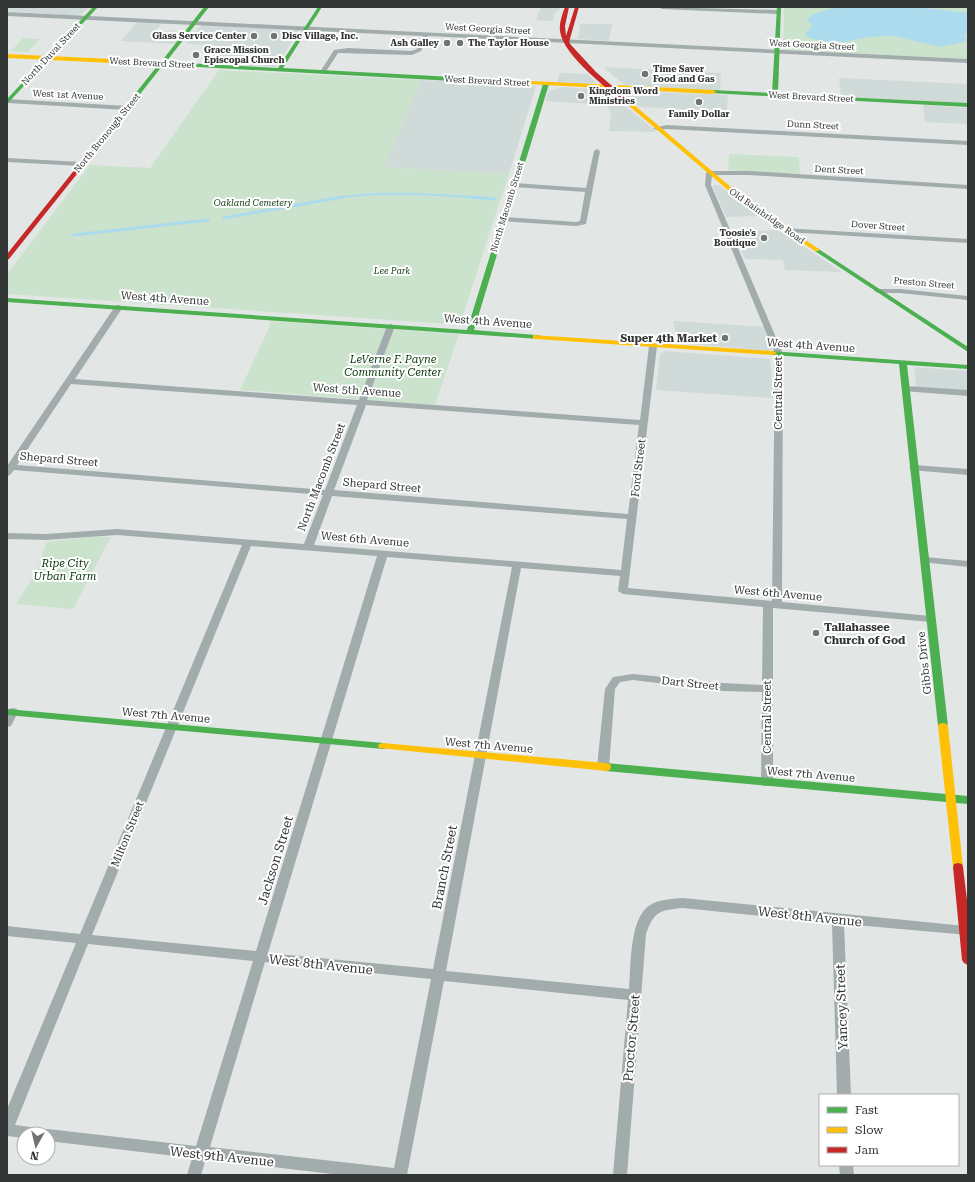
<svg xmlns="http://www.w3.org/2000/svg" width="975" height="1182" font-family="'Roboto Serif',serif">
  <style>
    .built { fill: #cfdad9 }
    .green { fill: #cbe3cc }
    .water { fill: #acdbee }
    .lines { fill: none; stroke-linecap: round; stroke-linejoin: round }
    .stream-far1 { stroke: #acdbee; stroke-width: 2 }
    .stream { stroke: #acdbee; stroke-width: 3 }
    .street { fill: #a2acac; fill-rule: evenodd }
    .fast { fill: #4caf50; fill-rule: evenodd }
    .slow { fill: #ffc107; fill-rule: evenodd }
    .jam { fill: #c62828; fill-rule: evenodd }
    .poi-dot { fill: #707473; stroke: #fff; stroke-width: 1.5 }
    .labels { text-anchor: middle; stroke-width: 4; stroke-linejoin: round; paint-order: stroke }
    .far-street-label { font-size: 9px; fill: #323635; stroke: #fff }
    .far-poi-label { font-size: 9px; font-weight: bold; fill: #323635; stroke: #fff; text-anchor: start }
    .far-park-label { font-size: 9px; font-style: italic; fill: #0a370c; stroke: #fff }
    .street-label { font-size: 11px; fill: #323635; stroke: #fff }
    .poi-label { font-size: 11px; font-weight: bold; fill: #323635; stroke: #fff; text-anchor: end }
    .park-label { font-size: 11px; font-style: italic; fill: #0a370c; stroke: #fff }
    .near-street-label { font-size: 13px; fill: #323635; stroke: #fff }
  </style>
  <rect width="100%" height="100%" fill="#e2e7e6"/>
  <path class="built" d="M7 7H88L79 16 7 11Z
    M541 7H560L559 10 554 14 553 21 536 20Z
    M137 22 162 23 156 31 184 32 175 44 121 41Z
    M580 24H612L609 41 578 39Z
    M201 25 299 30 276 67 208 64 221 46 186 44Z
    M603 67 721 73 720 91 625 85Z
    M560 73 588 74 596 82 588 84 559 82 557 81Z
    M839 78 968 84V103L841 97Z
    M421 80 536 86 509 174 384 167Z
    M563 87 605 90 657 132 609 131 611 115 608 107 590 104 545 101 549 91Z
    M625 91 728 95 727 111 639 107 622 92Z
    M923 105 968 108V124L925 122Z
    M714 185H719L759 216 726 217 713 187Z
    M779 230 842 272 785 270 783 260 745 259 734 232Z
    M673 321 764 327 773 349 768 351 678 343Z
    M664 351 770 359 773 398 656 390 660 354Z
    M914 367 968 371V391L916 387Z"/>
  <path class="green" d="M784 7H968V59L783 50Z
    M23 38 40 39 28 52 11 51Z
    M219 70 421 80 384 167 509 174 461 321 450 324 7 294V274L90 165 150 168Z
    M729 154 799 157 800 175 728 170Z
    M272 321 459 334 435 405 240 390Z
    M90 537H111L73 609 16 604 36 572 47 542Z"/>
  <path class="water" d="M836 7H916L968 13V32L964 36 966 40 964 42 941 47 893 36 870 37 838 43 817 40 807 37 805 34 813 26 807 20 811 15Z"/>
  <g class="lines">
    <path class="stream-far1" d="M336 198C386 190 436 195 485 198"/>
    <path class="stream" d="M469 197 495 199
      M224 218 342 197
      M74 235 208 220"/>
    <path class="street" d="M659 7 778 10 781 12 778 14 662 9Z
      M7 12 968 59V63L428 36 421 51 412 55 338 53 325 73 323 74 320 72 334 50 348 48 411 51 417 49 423 36 7 16Z
      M7 99 127 106 130 108 127 110 8 103Z
      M667 125 968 141V145L667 129 656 130 653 128Z
      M597 149 600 151 586 224 576 226 501 221V217H504L576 222 580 221 585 192 514 187 511 185 514 183 586 188 594 151Z
      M7 158 81 162 84 164 81 166 7 162Z
      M709 171H749L968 185V189L749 175H712L711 185 783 354 782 602 931 616 936 619 931 622 773 608V783L771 786H763L761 783 762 692 723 691 633 680 620 682 615 689 609 767 607 770H599L597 767 605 689 613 677 633 674 723 683 762 685 763 607 623 594 618 591 620 576 521 568 446 971 629 989C631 967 629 918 650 905 660 899 672 899 683 898L965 926 968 927V935L844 924 851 1095H837L832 923 683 908C660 910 654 911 646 934L627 1175H613L628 1000 444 981 407 1175H340L206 1159 201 1175H187L192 1158 48 1141V1134H24V1138L7 1136V1109L76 943 7 936V926L80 934 242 545 117 535 46 540 7 539V533L46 534 117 529 304 544 323 495 14 470 10 475 7 476V466L116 305H119L123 307 75 379 359 400 387 326 391 324 395 326 367 400 640 420 649 346 650 344H656L657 346 628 588 772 601 775 354 705 185 706 173ZM71 384 357 405 325 490 17 465ZM366 405 639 425 628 514 334 490ZM332 496 627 519 621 570 314 545ZM251 546 377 556 256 951 92 935ZM387 557 512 567 433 969 268 953ZM88 944 253 961 196 1146 48 1129 43 1130 38 1128 15 1125ZM265 962 431 979 394 1168 210 1147Z
      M783 228 968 239V243L786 232 782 230Z
      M875 289H900L968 296V300L900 293H878L874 291Z
      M906 386 968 390V396L903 391V387Z
      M914 465 968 469V475L911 470 909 468Z
      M925 557 968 561V567L922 562 920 560Z
      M13 708 17 709 18 712 11 726 7 727V713L9 709Z
      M839 1165H853L854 1175H840Z"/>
    <path class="fast" d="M93 7H98L7 104V99Z
      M204 7H209L166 62 278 68 318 7H322L283 68 453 77 456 79 453 81 163 65 88 160H84V158L158 65 133 64 131 63V61L161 62Z
      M777 7H781L778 94 968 103V107L711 93 710 92 713 90 772 93Z
      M546 82 549 84 474 330 536 335H539V339L7 302V298L467 330 543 84Z
      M817 248 968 347V352L815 251V249Z
      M770 351 968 365V369L907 365 948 726 947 728H939L938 726 899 364 773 355H770Z
      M7 709 383 743 387 744 388 746 387 748 383 749 7 715Z
      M606 763 968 796V804L606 771 602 770 601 767 602 764Z"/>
    <path class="slow" d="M7 54 133 60 136 62 133 64 7 58Z
      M453 77 713 90 716 92 713 94 451 80 450 79Z
      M629 104H633L752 205 819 249V251H815L748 207 629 106Z
      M533 335 773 351 777 353 773 355 536 339H533Z
      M943 723 947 724 948 726 963 867 962 870 958 871 954 870 953 867 938 726 939 724Z
      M383 743 606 763 610 764 611 767 610 770 606 771 379 748 378 746 379 744Z"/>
    <path class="jam" d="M565 7H569L565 26 566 36 575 7H579L569 42 571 45 596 72 633 104V106H629C610 91 563 56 560 31 559 23 562 15 565 7Z
      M84 158 89 159 9 259 7 260V254Z
      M958 863 962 864 963 867 968 908V965L964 963 962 960 953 867 954 864Z"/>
  </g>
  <g class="poi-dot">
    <circle cx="254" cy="36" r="4"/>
    <circle cx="274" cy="36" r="4"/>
    <circle cx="447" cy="43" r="4"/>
    <circle cx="460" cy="43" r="4"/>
    <circle cx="196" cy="55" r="4"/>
    <circle cx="645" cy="74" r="4"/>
    <circle cx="581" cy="96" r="4"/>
    <circle cx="699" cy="102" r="4"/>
    <circle cx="764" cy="238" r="4"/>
    <circle cx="725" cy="338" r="4"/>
    <circle cx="816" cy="633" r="4"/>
  </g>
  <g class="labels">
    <g class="far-street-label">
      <text transform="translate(488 29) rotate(3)" y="3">West Georgia Street</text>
      <text transform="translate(812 45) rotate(3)" y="3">West Georgia Street</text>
      <text transform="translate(51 54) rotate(-47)" y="3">North Duval Street</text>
      <text transform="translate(152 63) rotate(3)" y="3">West Brevard Street</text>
      <text transform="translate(487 81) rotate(3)" y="3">West Brevard Street</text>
      <text transform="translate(68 95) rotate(3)" y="3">West 1st Avenue</text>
      <text transform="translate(811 97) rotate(3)" y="3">West Brevard Street</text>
      <text transform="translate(813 125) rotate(3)" y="3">Dunn Street</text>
      <text transform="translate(107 133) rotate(-51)" y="3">North Bronough Street</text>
      <text transform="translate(839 170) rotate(3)" y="3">Dent Street</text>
      <text transform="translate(507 207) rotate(-73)" y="3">North Macomb Street</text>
      <text transform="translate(767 216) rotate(35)" y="3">Old Bainbridge Road</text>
      <text transform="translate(878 226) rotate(4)" y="3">Dover Street</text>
      <text transform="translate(924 283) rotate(5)" y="3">Preston Street</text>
    </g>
    <g class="far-poi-label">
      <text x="246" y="39" text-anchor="end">Glass Service Center</text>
      <text x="282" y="39">Disc Village, Inc.</text>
      <text x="439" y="46" text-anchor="end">Ash Galley</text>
      <text x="468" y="46">The Taylor House</text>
      <text x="204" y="53">Grace Mission<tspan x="204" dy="10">Episcopal Church</tspan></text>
      <text x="653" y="72">Time Saver<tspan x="653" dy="10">Food and Gas</tspan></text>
      <text x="589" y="94">Kingdom Word<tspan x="589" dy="10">Ministries</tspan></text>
      <text x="699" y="117" text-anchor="middle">Family Dollar</text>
      <text x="756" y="236" text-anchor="end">Toosie's<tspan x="756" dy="10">Boutique</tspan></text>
    </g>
    <g class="far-park-label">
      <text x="253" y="206">Oakland Cemetery</text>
      <text x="392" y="274">Lee Park</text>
    </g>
    <g class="street-label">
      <text transform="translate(165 298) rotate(4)" y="4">West 4th Avenue</text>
      <text transform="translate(488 321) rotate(4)" y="4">West 4th Avenue</text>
      <text transform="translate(811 345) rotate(4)" y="4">West 4th Avenue</text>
      <text transform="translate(357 390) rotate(4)" y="4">West 5th Avenue</text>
      <text transform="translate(778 393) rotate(-90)" y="4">Central Street</text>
      <text transform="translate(59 459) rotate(5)" y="4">Shepard Street</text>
      <text transform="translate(638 468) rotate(-83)" y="4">Ford Street</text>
      <text transform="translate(321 477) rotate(-69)" y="4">North Macomb Street</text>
      <text transform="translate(382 485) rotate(5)" y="4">Shepard Street</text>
      <text transform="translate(365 539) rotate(5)" y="4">West 6th Avenue</text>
      <text transform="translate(778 593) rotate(5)" y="4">West 6th Avenue</text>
      <text transform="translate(924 663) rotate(-96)" y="4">Gibbs Drive</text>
      <text transform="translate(690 683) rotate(6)" y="4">Dart Street</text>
      <text transform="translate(166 715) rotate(5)" y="4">West 7th Avenue</text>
      <text transform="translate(767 717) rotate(-90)" y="4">Central Street</text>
      <text transform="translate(489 745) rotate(5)" y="4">West 7th Avenue</text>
      <text transform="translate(811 774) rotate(5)" y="4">West 7th Avenue</text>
      <text transform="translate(127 834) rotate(-68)" y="4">Milton Street</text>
    </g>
    <g class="poi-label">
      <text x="717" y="342">Super 4th Market</text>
      <text x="824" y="631" text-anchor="start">Tallahassee<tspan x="824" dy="13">Church of God</tspan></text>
    </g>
    <g class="park-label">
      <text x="393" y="363">LeVerne F. Payne<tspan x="393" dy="13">Community Center</tspan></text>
      <text x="65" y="567">Ripe City<tspan x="65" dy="13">Urban Farm</tspan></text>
    </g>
    <g class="near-street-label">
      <text transform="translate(275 860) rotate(-73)" y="5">Jackson Street</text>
      <text transform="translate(444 867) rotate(-79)" y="5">Branch Street</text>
      <text transform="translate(810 916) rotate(6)" y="5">West 8th Avenue</text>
      <text transform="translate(321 964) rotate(6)" y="5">West 8th Avenue</text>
      <text transform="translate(841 1007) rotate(-92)" y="5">Yancey Street</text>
      <text transform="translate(631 1038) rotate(-85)" y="5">Proctor Street</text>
      <text transform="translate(222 1156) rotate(6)" y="5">West 9th Avenue</text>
    </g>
  </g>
  <rect width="975" height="1182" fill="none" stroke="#323635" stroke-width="16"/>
  <rect x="819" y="1094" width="140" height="72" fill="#ffffff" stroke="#adafae"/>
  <rect x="827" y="1107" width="20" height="6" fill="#4caf50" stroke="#adafae"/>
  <text x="855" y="1114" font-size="12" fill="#323635">Fast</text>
  <rect x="827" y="1127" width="20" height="6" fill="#ffc107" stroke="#adafae"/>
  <text x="855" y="1134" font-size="12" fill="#323635">Slow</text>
  <rect x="827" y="1147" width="20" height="6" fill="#c62828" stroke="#adafae"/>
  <text x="855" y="1154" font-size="12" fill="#323635">Jam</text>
  <g transform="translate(36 1146) rotate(188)"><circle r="19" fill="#ffffff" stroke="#adafae"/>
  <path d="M0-3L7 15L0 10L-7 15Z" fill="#707473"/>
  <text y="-6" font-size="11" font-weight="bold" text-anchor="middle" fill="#323635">N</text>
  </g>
</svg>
